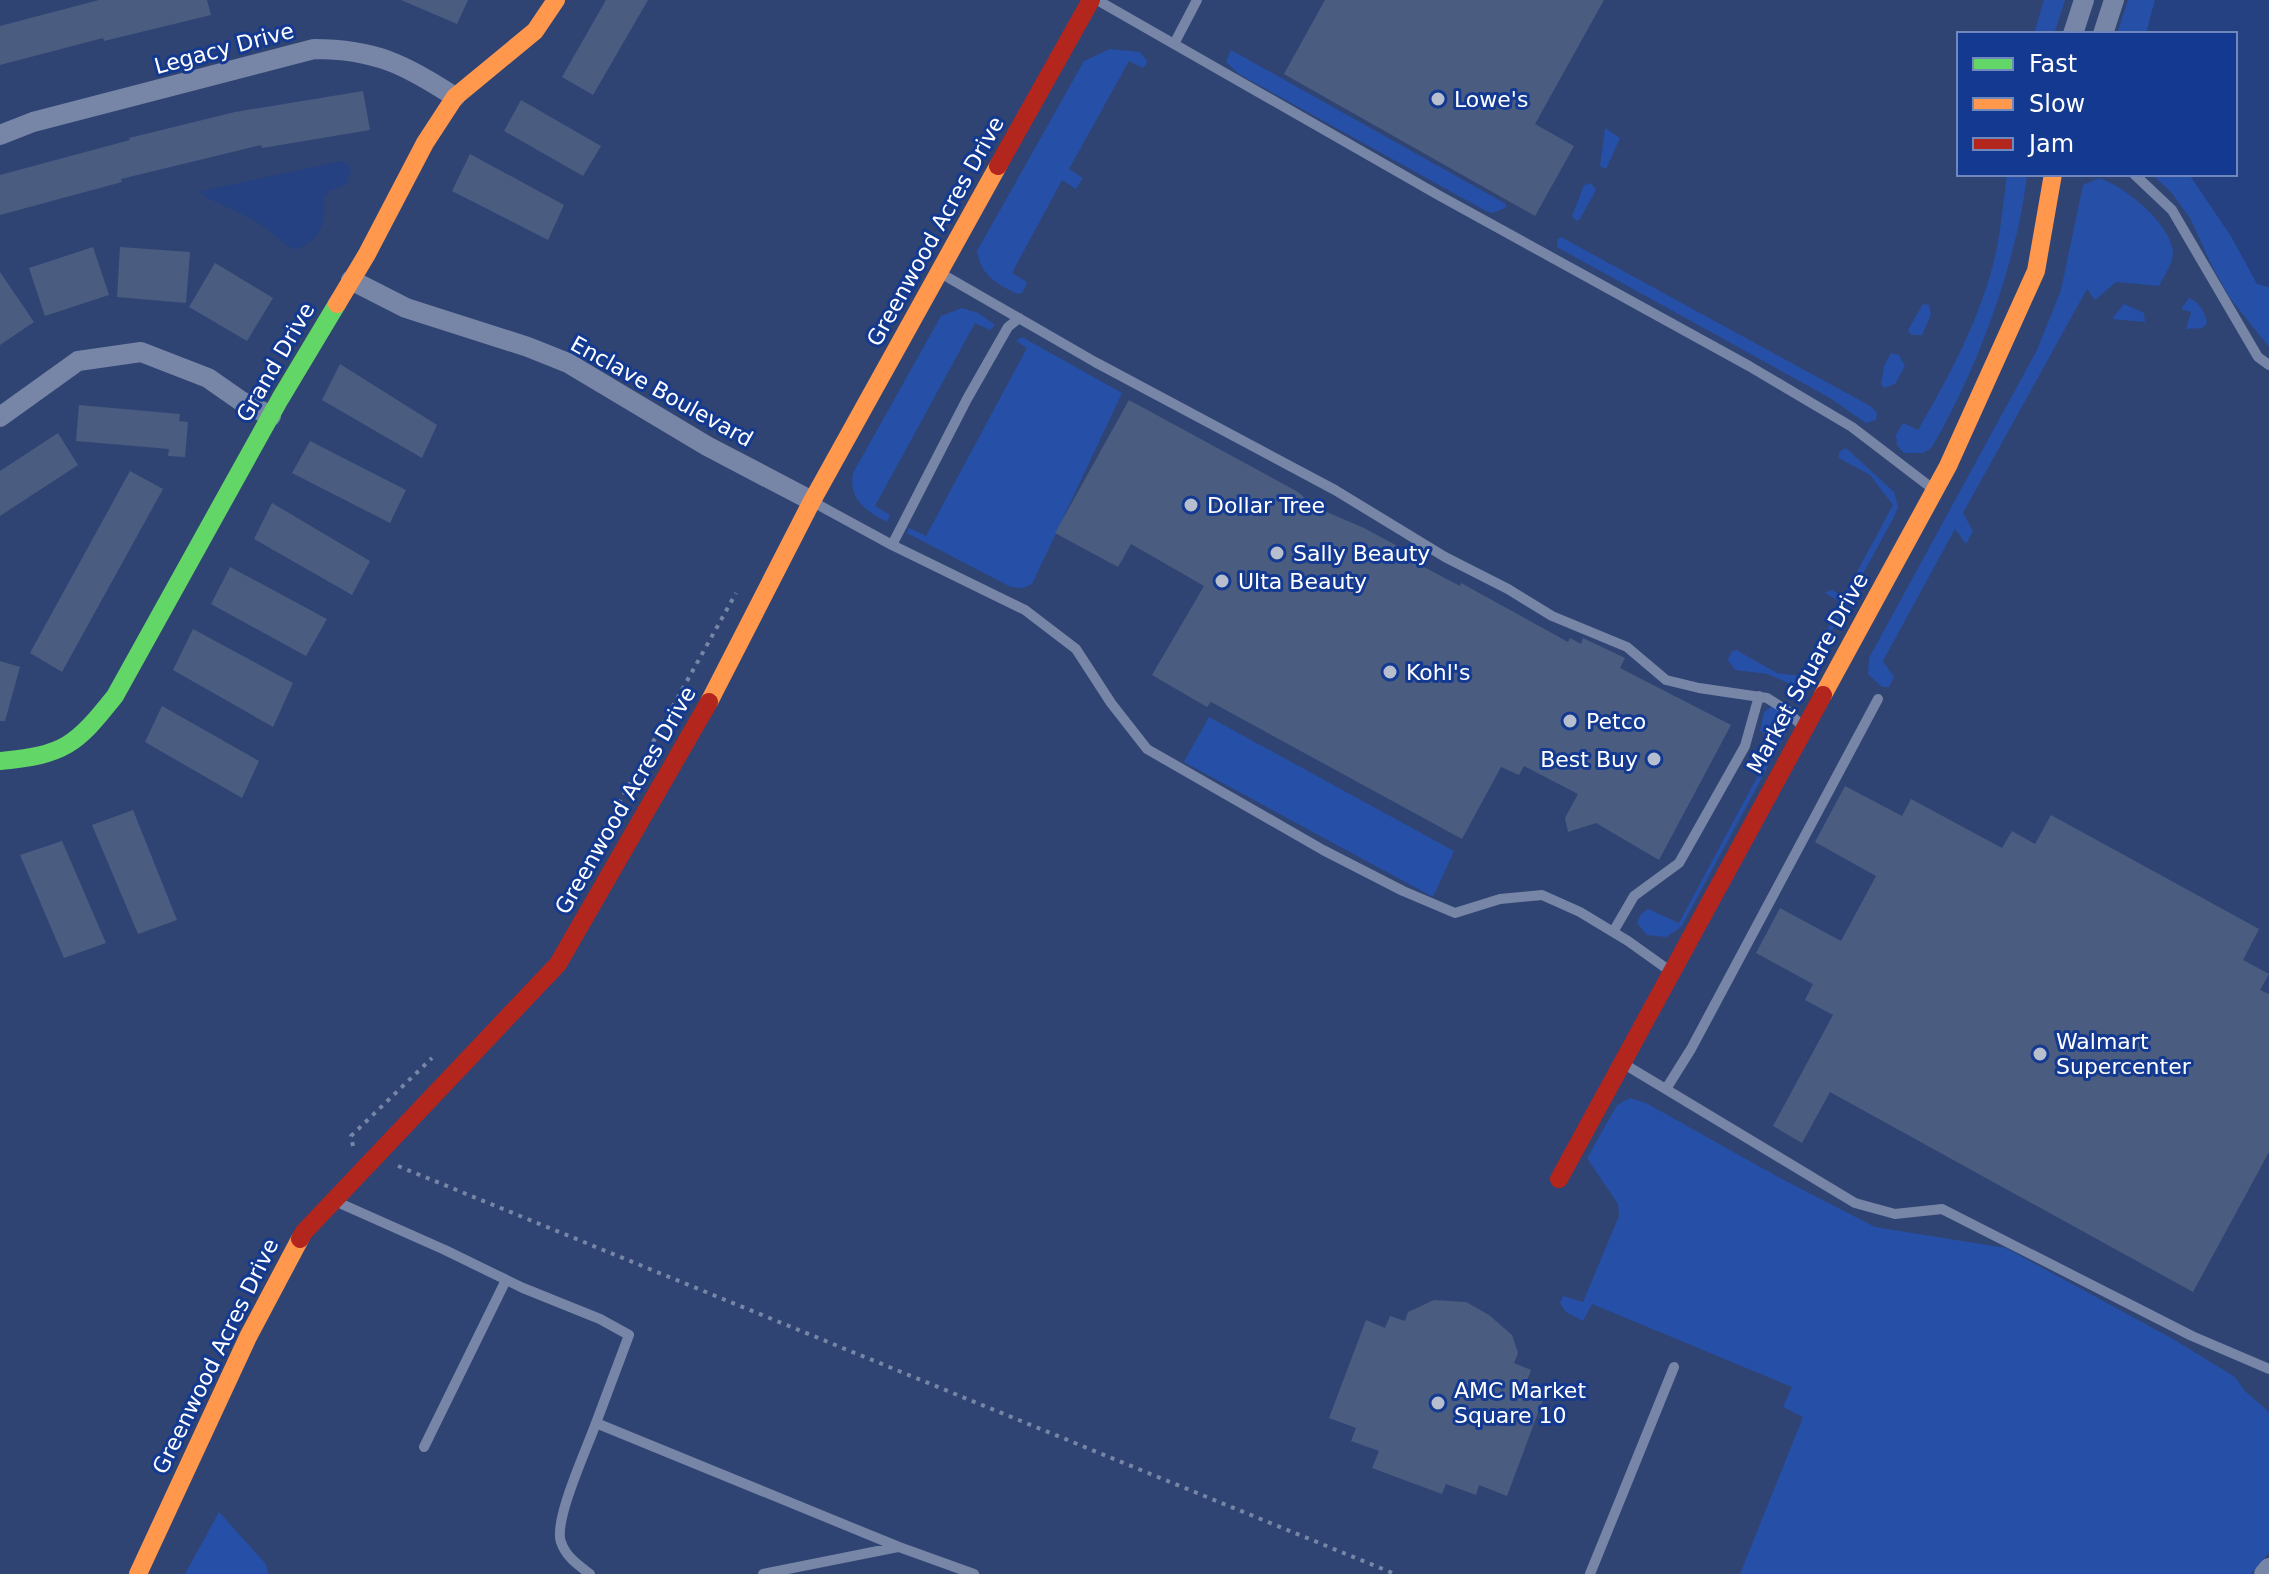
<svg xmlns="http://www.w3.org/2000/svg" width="2269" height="1574" font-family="'DejaVu Sans',sans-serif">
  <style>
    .green { fill: #264fa7 }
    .water { fill: #264181 }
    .building { fill: #4b5c81 }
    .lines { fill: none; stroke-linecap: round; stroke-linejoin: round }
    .path { stroke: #7785a6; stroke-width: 4; stroke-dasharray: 4 6; stroke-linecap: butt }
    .lane { stroke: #7785a6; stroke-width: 10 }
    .street { stroke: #7785a6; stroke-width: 20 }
    .fast { stroke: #63d668; stroke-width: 18 }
    .slow { stroke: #ff974d; stroke-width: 18 }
    .jam { stroke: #b3261e; stroke-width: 18 }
    .poi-dot { fill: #b7bece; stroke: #133990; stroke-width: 3 }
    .labels { text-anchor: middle; stroke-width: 6; stroke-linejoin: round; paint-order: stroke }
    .street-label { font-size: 22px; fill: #fff; stroke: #133990 }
    .poi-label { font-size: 22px; fill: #fff; stroke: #133990; text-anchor: start }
  </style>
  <rect width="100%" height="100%" fill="#304473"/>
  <path class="green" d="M2044 0H2065L2054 34H2034Z
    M2128 0H2155L2146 34H2117Z
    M1110 49 1140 52 1147 61 1146 65 1143 68 1129 61 1069 169 1083 178 1076 189 1062 180 1012 273 1027 282 1023 292 1018 294C997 284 981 276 977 251L1084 61Z
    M1231 50 1506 204 1505 208 1493 213 1486 211 1239 74 1226 62Z
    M1605 128 1620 138 1606 169 1600 166Z
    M2007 174H2027C2018 260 1976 373 1932 447L1923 453H1904L1897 445 1896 435 1903 423 1918 430C1951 373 1983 314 1997 248 2001 224 2004 199 2007 174Z
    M2152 174H2189L2231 236 2257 283 2269 287V347L2230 298 2212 266 2190 218 2171 192Z
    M2099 178C2124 186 2170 223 2173 251 2174 262 2164 276 2159 286L2116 282 2095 300 2087 289 1963 513 1973 531 1966 544 1955 529 1883 661 1894 677 1889 687H1882L1868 674 1869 658 2037 350 2061 290 2083 185Z
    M1591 183 1596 190 1580 219 1576 221 1572 216 1584 185Z
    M1561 237 1872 407 1877 413 1876 420 1866 423 1830 398 1557 247V240Z
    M2189 298C2199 301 2206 314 2207 323L2202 328 2186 329 2191 312 2181 309Z
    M1923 304 1929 305 1931 314 1922 335H1911L1908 330Z
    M2124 304 2144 313 2145 322 2112 319Z
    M962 308 978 313 995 325 990 330 975 323 875 506 890 515 887 522C866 511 848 499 853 473L941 316Z
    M1022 337 1122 393 1032 584 1023 588 1011 587 907 533 909 528 926 536 1027 348 1016 341Z
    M1891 353 1899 355 1905 366 1895 384 1884 388 1881 384 1884 366Z
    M1846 448 1894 492 1898 507 1894 517 1803 684 1797 687 1768 674 1735 670 1728 660 1731 652 1736 650 1777 673 1801 676 1842 603 1825 593 1831 590 1844 596 1893 505 1870 475 1839 458V452Z
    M1771 707H1775L1790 720 1784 737 1681 927 1666 937 1647 935 1637 923 1641 914 1648 909 1679 923 1777 740 1760 731 1764 712Z
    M1209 717 1454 851 1433 897 1184 762Z
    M1630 1098 1646 1103 1780 1178 1875 1227 2006 1248 2173 1339 2235 1377 2245 1391 2269 1412V1553L2251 1574H1740L1803 1417 1783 1407 1792 1387 1592 1304 1583 1321 1566 1312 1560 1303 1563 1296 1583 1302 1619 1216 1618 1204 1587 1158 1617 1105Z
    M219 1512 266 1564 268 1574H185Z"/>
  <path class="water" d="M2155 0H2269V287L2257 284 2231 236 2189 174H2235V34H2146Z
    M342 161 351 168 347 184 329 191 324 198C325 226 323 237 296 250 282 244 274 233 260 224 242 213 222 205 203 196L201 191Z"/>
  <path class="building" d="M99 0H207L211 15 104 41 103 38 0 65V26Z
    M401 0H468L457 24Z
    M606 0H648L593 95 562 77Z
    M1325 0H1604L1535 124 1574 146 1535 216 1284 74Z
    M363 91 370 130 262 148 261 145 121 179 122 182 0 215V175L130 140 129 138 235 112Z
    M521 100 601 146 583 176 504 131Z
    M470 154 564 205 548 240 452 191Z
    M93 247 109 295 45 316 29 268Z
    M120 247 190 252 186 303 117 297Z
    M215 263 273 298 247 341 189 307Z
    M0 272 34 322 0 345Z
    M340 364 437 425 422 458 322 400Z
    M1129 400 1298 492 1315 507 1364 528 1425 561 1422 566 1460 586 1461 583 1568 642 1570 638 1581 644 1583 638 1625 658 1620 668 1731 725 1659 860 1596 823 1568 832 1565 818 1578 794 1524 766 1519 775 1501 767 1462 839 1211 702 1207 707 1152 675 1204 586 1131 544 1118 567 1055 533Z
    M79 405 180 414 179 421 188 422 185 457 168 456 169 449 76 441Z
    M58 433 78 465 0 516V471Z
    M310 441 406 490 390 523 292 473Z
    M130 471 163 489 62 672 30 653Z
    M272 503 370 561 352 595 254 539Z
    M230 567 327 619 306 656 211 604Z
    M193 629 293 683 273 727 173 670Z
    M0 661 20 667 5 721H0Z
    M162 706 259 761 242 798 145 742Z
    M1845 786 1902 816 1911 799 2002 848 2012 831 2035 844 2051 815 2259 929 2243 960 2269 974 2260 990 2269 994V1152L2193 1292 1830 1092 1802 1143 1773 1126 1833 1015 1805 1000 1813 984 1756 953 1780 908 1841 941 1876 876 1815 842Z
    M133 810 177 920 138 934 92 825Z
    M62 841 106 943 64 958 20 855Z
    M1434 1300 1466 1302 1489 1315 1512 1335 1518 1353 1514 1363 1531 1370 1527 1381 1547 1389 1507 1496 1479 1485 1476 1495 1446 1484 1442 1494 1372 1468 1379 1451 1351 1441 1356 1428 1329 1418 1366 1320 1385 1328 1390 1316 1405 1321 1408 1312Z"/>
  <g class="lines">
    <path class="path" d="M575 882 736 593
      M353 1146 351 1136 432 1058
      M398 1166 1395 1574"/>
    <path class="lane" d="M1097 0 1440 196 1749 366 1852 427 1933 489
      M1174 44 1197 0
      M2134 174 2172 210 2258 357 2269 365
      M942 274 1095 362 1335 490 1445 557 1508 589 1552 616 1627 647 1666 680 1699 688 1767 698 1786 710 1803 727
      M813 502 892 545 1025 610 1076 649 1111 703 1147 749 1323 850 1403 891 1455 913 1500 899 1542 895 1580 912 1628 941 1670 971
      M892 545 967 399 1008 327 1019 318
      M1613 932 1634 896 1679 863 1745 746 1759 696
      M1624 1064 1855 1203 1895 1214 1942 1209 2192 1336 2269 1369
      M1666 1089 1691 1049 1878 699
      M337 1202 445 1250 523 1288 600 1319 629 1335 596 1423 899 1547 974 1574
      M424 1447 506 1280
      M590 1574C578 1565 566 1557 561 1542 553 1521 588 1446 596 1423
      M763 1574 898 1547
      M1590 1574 1674 1367"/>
    <path class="street" d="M2073 34 2084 0
      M2103 34 2114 0
      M0 135 33 122 314 49C375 49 406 65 455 97
      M351 280 406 308 528 347 568 363 707 446 812 501
      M0 417 78 361 141 352 208 378 241 401 271 416
      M2264 1574 2269 1568"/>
    <path class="fast" d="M0 761C65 755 76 745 115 696L280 399 337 304"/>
    <path class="slow" d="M337 304 367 254 425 143 455 97 535 31 556 0
      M1823 695 1948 466 2036 271 2053 174
      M709 702 812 501 998 166
      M138 1574 248 1337 300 1239"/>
    <path class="jam" d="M998 166 1091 0
      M1559 1179 1823 695
      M300 1239 304 1232 558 964 709 702"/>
  </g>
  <g class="poi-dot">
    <circle cx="1438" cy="99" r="8"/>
    <circle cx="1191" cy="505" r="8"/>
    <circle cx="1277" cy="553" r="8"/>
    <circle cx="1222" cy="581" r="8"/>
    <circle cx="1390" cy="672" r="8"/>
    <circle cx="1570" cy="721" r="8"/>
    <circle cx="1654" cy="759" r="8"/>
    <circle cx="2040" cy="1054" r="8"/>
    <circle cx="1438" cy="1403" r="8"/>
  </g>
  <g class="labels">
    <g class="street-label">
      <text transform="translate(224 48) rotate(-15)" y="8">Legacy Drive</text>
      <text transform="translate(935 231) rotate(-61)" y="8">Greenwood Acres Drive</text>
      <text transform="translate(275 362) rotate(-60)" y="8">Grand Drive</text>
      <text transform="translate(662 391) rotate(29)" y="8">Enclave Boulevard</text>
      <text transform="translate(1807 673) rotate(-61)" y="8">Market Square Drive</text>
      <text transform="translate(625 800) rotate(-60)" y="8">Greenwood Acres Drive</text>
      <text transform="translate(215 1356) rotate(-64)" y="8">Greenwood Acres Drive</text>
    </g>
    <g class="poi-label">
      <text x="1454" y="107">Lowe's</text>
      <text x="1207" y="513">Dollar Tree</text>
      <text x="1293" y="561">Sally Beauty</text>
      <text x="1238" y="589">Ulta Beauty</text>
      <text x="1406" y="680">Kohl's</text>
      <text x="1586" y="729">Petco</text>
      <text x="1638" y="767" text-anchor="end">Best Buy</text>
      <text x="2056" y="1049">Walmart<tspan x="2056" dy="25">Supercenter</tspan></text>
      <text x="1454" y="1398">AMC Market<tspan x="1454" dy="25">Square 10</tspan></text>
    </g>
  </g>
  <rect x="1957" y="32" width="280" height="144" fill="#133990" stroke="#7188bc" stroke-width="2"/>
  <rect x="1973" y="58" width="40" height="12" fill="#63d668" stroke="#7188bc" stroke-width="2"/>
  <text x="2029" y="72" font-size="24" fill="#ffffff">Fast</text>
  <rect x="1973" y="98" width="40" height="12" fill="#ff974d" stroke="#7188bc" stroke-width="2"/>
  <text x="2029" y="112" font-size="24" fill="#ffffff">Slow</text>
  <rect x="1973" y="138" width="40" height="12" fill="#b3261e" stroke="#7188bc" stroke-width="2"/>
  <text x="2029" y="152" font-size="24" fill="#ffffff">Jam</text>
</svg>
